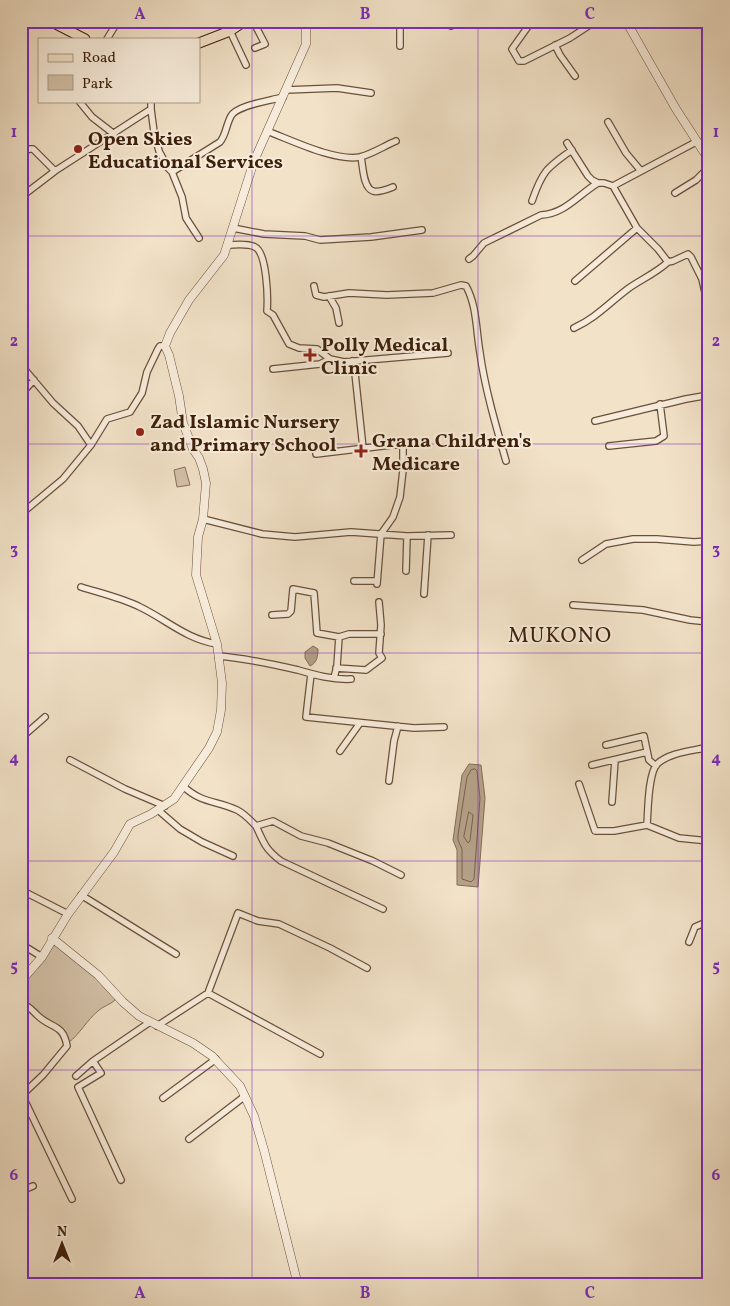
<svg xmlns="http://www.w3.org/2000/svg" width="730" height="1306" font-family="Vollkorn,serif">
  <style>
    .green { fill: #d3c1a8; stroke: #887059 }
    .water { fill: #b4a087; stroke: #846c55 }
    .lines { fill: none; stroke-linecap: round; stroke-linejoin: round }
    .shore { stroke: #786048; stroke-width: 1 }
    .minor-casing { stroke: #6a503a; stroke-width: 8 }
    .tertiary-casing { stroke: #6a503a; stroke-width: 9 }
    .primary-casing { stroke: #3d1f0a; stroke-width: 11 }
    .minor { stroke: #f7ecdb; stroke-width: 5.5 }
    .tertiary { stroke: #f7ecdb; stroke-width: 8 }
    .primary { stroke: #f2e2c8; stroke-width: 9 }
    .grid { fill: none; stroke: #7b2cbf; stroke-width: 1; stroke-opacity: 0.55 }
    .poi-dot { fill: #8f2418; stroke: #f7ecdb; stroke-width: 2 }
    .labels { text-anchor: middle; stroke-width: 4; stroke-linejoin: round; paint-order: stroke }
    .poi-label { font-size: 20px; font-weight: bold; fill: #3d1f0a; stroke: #f7ecdb; text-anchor: start }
    .quarter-label { font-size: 22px; letter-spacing: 1px; fill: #3d1f0a; stroke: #f7ecdb }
    .neatline { fill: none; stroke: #7b2cbf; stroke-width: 2 }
    .grid-label { font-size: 16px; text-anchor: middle; font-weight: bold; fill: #7b2cbf }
  </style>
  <rect width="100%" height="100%" fill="#f2e2c8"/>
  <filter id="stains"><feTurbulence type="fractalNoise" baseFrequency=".004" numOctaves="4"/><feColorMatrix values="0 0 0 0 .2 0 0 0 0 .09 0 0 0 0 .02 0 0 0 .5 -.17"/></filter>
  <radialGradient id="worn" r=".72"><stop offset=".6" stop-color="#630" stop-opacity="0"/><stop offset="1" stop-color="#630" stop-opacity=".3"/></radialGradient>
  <path class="green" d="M185 467 190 485 177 487 174 470Z
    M55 945 95 975 114 996 115 1000C110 1005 103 1006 98 1011 87 1020 80 1034 68 1043L66 1032 40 1015 29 1004 21 1000V985L44 961 52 946Z"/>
  <path class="water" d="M313 646 318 649C318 656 317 663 310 666L305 658V652Z
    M469 764 481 765 485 798 478 887 457 885V850L453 840 462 775Z"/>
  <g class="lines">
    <path class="shore" d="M475 769 477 771 480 798 474 879 471 882 462 879V849L458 840V835L467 777 471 770Z
      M469 812 473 815 470 841 468 843 464 837Z"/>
    <g class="minor-casing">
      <path id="minor" d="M253 21 265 44 255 48
        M448 21 451 26
        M532 21 512 49 519 61H524L570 38 596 21
        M230 31 246 65
        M107 39 118 21
        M555 45 560 55 575 76
        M400 46V21
        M286 90 337 88 371 93
        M79 101 92 117 114 134
        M151 109 154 132 159 151 168 168 172 172 182 197 186 218 199 238
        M608 122 626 153 641 171
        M267 131C291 140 336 162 360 157 372 154 384 146 396 141
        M567 143 588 176 592 180 598 183
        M21 152 30 149H33L55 171
        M361 157C363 166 363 188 373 191 378 193 388 189 393 187
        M172 172 220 142C226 135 226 125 231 116 237 105 270 101 283 97
        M675 193 696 180 709 167
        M21 197 55 171 151 109V101
        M532 201C542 172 546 168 572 150
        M233 228 264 234 305 236 320 240 371 237 422 230
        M227 245C236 245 247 243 255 247 267 253 268 298 267 311L273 315 289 344 299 348 317 349 330 359 344 362 448 353
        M469 259 473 256 484 243 541 215C565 214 579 194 598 183H604L613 186 696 142
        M668 262 673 261 688 254 691 257 702 279 709 311
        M575 281 637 228
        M314 286 316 295 324 297 349 293 387 295 433 293 461 285 466 286C477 306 476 330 480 353 485 389 496 426 506 461
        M329 296 336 308 339 323
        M574 328C596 318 610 302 629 288 642 279 656 273 668 262L658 249 637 228 613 186
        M352 361 354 364 363 448
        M21 365 53 403 78 426 91 445
        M273 369 320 364 330 359
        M21 394 34 380
        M595 421 686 399 709 395
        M609 446 656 441 664 436 660 404
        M316 454 391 445H400L403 447V470L400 497 393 517 381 534 377 584
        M21 514 63 479 91 445 107 419 130 412 142 393 147 372 158 349 160 346H165
        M203 519 262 534 295 537 351 532 407 536 451 535
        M582 560 606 544 633 539H657L694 542 709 541
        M406 571 407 536
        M354 581H377
        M81 587C100 593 122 598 140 607 167 620 186 639 217 644
        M424 594 428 535
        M573 605 643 610 690 620 709 622
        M272 615 288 614 291 611 293 589 314 593 317 633 339 637 337 666 334 678
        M339 637 349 634H381
        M218 656C244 658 272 664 298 670 315 675 333 680 351 679
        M336 668 366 670 382 658 379 653 381 625 379 602
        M311 674 306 717 414 728 444 727
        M21 738 45 717
        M606 745 644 736 649 760 656 766
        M340 751 360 723
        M70 760 125 789 165 806
        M592 765 647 752
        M389 781 394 741 398 726
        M579 784 595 831H614L647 825 679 838 709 841
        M183 786C202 804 216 800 237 810 245 814 250 820 256 826L273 821 301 836 328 843 373 861 401 875
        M612 802 615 760
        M158 810 180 829 202 842 233 856
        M647 825C648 811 648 774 657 764 670 752 693 751 709 747
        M256 826C264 843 265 849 281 861L383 909
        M21 890 68 914
        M81 895 176 954
        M689 942 695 927 709 921
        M21 944 42 957
        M208 993 238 913 258 921 279 924 330 948 367 968
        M21 1003C29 1006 32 1010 37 1015 51 1029 63 1023 67 1046L43 1075 21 1096
        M157 1026 208 993 320 1054
        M93 1061 101 1073 78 1087 121 1180
        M76 1076 93 1061 150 1022
        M22 1095 72 1199
        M163 1098 216 1059
        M189 1139 245 1096
        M21 1191 33 1186"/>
    </g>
    <g class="tertiary-casing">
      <path id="tertiary" d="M626 21 676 109 709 160
        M52 938 98 975 123 1002 139 1016 193 1043 212 1056 240 1086 254 1116 264 1150 298 1285
        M21 981 42 957 68 914 114 852 130 824 151 814 174 799 209 748 217 732 221 710 222 683 217 644 196 575 198 537 203 519 206 483 203 469 199 458 193 449 183 423 179 396 169 355 165 346 170 333 189 300 224 255 254 161 306 44V28L302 21"/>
    </g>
    <g class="primary-casing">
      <path id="primary" d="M50 21 85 39
        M199 43 230 31 245 21"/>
    </g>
    <use href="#minor" class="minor"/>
    <use href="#tertiary" class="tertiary"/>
    <use href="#primary" class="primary"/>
  </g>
  <path class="grid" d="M252 21V1285M478 21V1285M21 236H709M21 444H709M21 653H709M21 861H709M21 1070H709"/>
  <g class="poi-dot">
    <circle cx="78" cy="149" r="5"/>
    <path d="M307.5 347.5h5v5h5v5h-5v5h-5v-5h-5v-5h5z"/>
    <circle cx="140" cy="432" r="5"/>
    <path d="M358.5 443.5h5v5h5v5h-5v5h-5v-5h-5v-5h5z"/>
  </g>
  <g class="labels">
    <g class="poi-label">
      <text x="88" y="145">Open Skies<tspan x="88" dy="23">Educational Services</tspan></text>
      <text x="321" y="351">Polly Medical<tspan x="321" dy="23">Clinic</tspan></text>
      <text x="150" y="428">Zad Islamic Nursery<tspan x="150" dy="23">and Primary School</tspan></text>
      <text x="372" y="447">Grana Children's<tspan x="372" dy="23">Medicare</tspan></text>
    </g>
    <g class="quarter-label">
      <text x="560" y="642">MUKONO</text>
    </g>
  </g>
  <rect width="730" height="1306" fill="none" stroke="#f2e2c8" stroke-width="55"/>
  <rect x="38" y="38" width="162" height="65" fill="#f7ecdb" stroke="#ad9a87"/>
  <rect x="48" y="54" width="25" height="8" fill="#f2e2c8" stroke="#ad9a87"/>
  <text x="82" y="62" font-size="15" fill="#3d1f0a">Road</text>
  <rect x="48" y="75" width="25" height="15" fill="#d3c1a8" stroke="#ad9a87"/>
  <text x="82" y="88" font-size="15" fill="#3d1f0a">Park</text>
  <g transform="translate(62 1244)" stroke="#f7ecdb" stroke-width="4" paint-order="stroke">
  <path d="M0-4L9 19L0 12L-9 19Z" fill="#3d1f0a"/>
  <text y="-8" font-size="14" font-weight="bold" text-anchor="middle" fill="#3d1f0a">N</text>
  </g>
  <rect x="28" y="28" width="674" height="1250" class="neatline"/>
  <g class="grid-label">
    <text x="140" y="19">A</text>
    <text x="365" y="19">B</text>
    <text x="590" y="19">C</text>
    <text x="14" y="137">1</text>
    <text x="716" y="137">1</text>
    <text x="14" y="346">2</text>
    <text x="716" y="346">2</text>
    <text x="14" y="554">3</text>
    <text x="716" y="554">3</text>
    <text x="14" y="763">4</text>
    <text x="716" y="763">4</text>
    <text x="14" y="971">5</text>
    <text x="716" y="971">5</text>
    <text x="14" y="1180">6</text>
    <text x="716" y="1180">6</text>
    <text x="140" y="1298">A</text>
    <text x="365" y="1298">B</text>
    <text x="590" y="1298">C</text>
  </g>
  <rect width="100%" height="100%" filter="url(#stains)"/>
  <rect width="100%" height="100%" fill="url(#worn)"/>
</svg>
